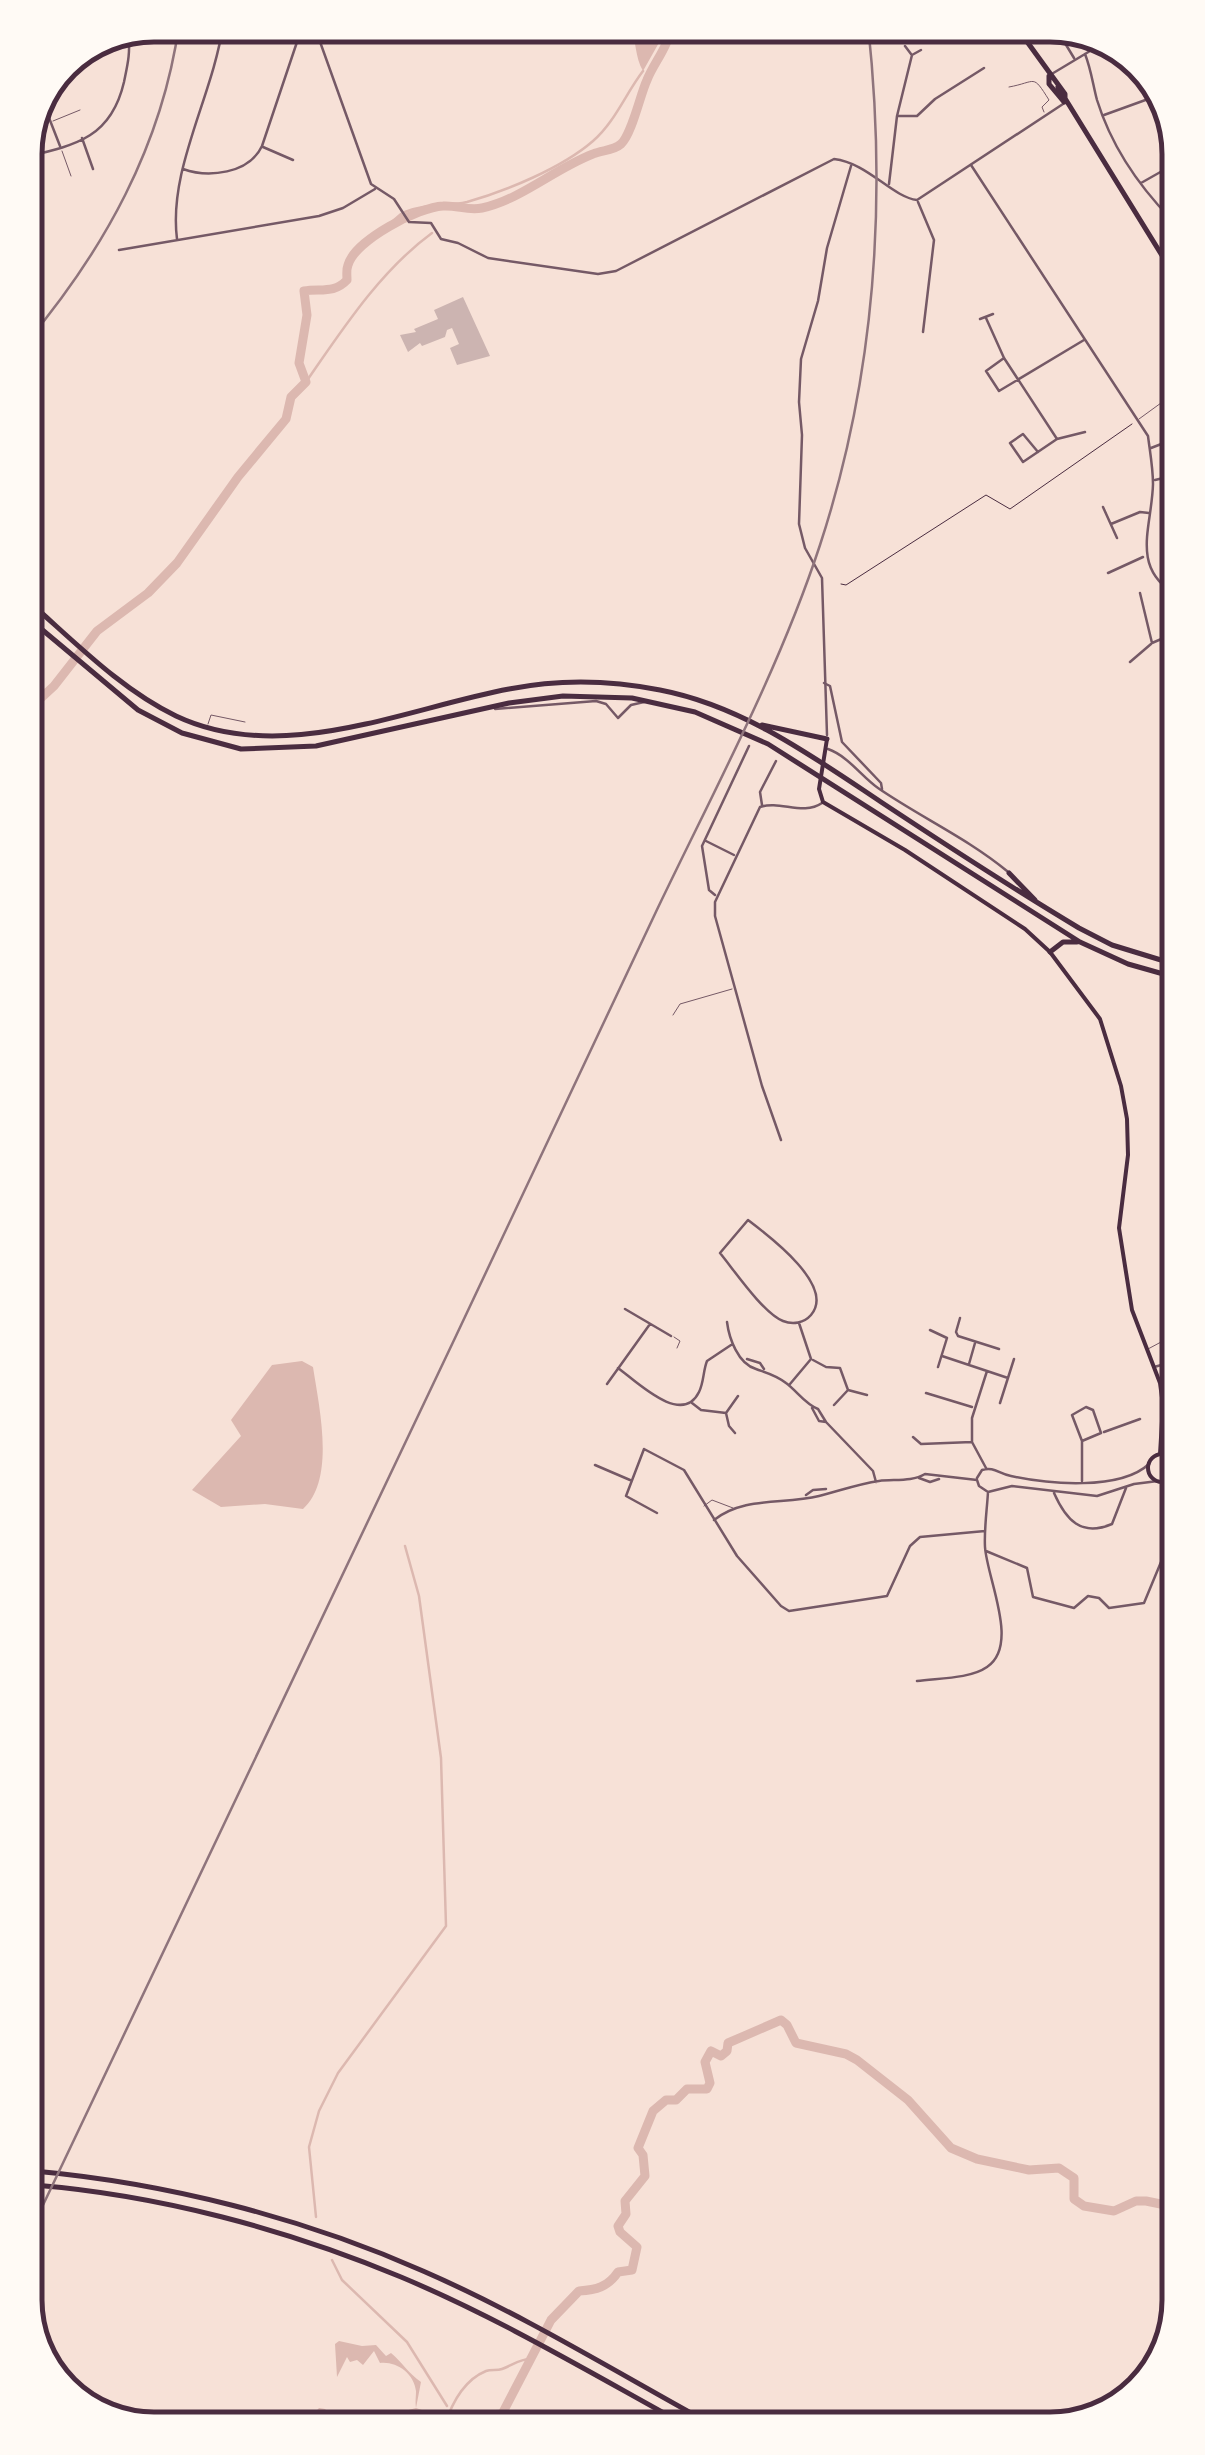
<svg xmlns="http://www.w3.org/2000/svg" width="1205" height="2455" font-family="Overpass,sans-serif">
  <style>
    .water { fill: #dcb8b0 }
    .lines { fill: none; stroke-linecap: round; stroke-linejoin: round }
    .stream { stroke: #dcb8b0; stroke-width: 2.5 }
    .river { stroke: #dcb8b0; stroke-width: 9 }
    .building { fill: #ccb4b1 }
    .path { stroke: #4a2c40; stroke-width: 1 }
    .service { stroke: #755966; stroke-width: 1 }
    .pedestrian { stroke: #755966; stroke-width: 1 }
    .minor { stroke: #755966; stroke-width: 2.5 }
    .tertiary { stroke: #755966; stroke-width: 2.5 }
    .secondary { stroke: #4a2c40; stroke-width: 4 }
    .primary { stroke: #4a2c40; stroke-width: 5 }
    .trunk { stroke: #4a2c40; stroke-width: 5 }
    .motorway { stroke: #4a2c40; stroke-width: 5 }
    .rail { stroke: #8f747c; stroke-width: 2.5 }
    .rim { fill: none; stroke: #4a2c40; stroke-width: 5 }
  </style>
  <rect width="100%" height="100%" fill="#f7e1d7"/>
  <path class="water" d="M631 25H664L665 32 643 71C635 57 636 41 631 25Z
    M302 1361 313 1367C319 1407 336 1479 303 1509L265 1504 221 1507 192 1490 241 1436 231 1420 272 1365Z
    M339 2341 362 2346 376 2345 386 2356 391 2353C402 2362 409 2374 421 2382L416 2408 431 2413 432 2419 427 2427H395V2419L401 2412 416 2408C415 2402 416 2397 416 2391 414 2373 396 2361 380 2363L374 2351 363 2365 357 2360 350 2362 347 2357 337 2377 335 2344Z
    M319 2408 325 2409 343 2428H271C289 2420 304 2425 319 2408Z"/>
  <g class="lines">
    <path class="stream" d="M405 212C425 203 447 207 467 202 506 191 562 168 593 141 615 122 626 93 643 71
      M379 233 401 214
      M306 382C342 330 380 271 432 233
      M316 2217 309 2147 319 2111 338 2073 446 1926 441 1758 419 1596 405 1546
      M332 2260 342 2280 407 2342 447 2406
      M444 2427C451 2405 464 2380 486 2371 491 2369 497 2371 502 2369 513 2365 519 2359 531 2359"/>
    <path class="river" d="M28 710 54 686 97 631 148 593 177 563 238 477 286 419 291 397 306 382 299 363 307 315 304 291C320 288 334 294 347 280 347 275 346 270 348 265 355 240 419 207 443 206 457 205 468 211 482 208 522 199 554 169 593 154 602 150 613 151 621 144 632 134 640 95 647 80 654 62 671 44 670 25
      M466 2427 477 2416 502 2414 551 2320 579 2291C596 2290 608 2287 618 2272L632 2270 637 2247 620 2232 618 2226 626 2214 625 2201 645 2176 643 2155 638 2148 653 2111 666 2100H676L687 2089H707L710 2083 705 2062 711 2051 721 2056 727 2051 728 2043 781 2020 787 2025 796 2043 846 2054 857 2060 908 2100 951 2148 977 2159 1029 2170 1059 2168 1074 2178V2199L1084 2206 1114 2211 1136 2201H1146L1180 2208"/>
  </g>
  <path class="building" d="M463 297 490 356 457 365 450 348 459 344 452 328 447 330 445 337 422 346 420 343 408 352 400 335 416 332 414 329 438 319 434 310Z"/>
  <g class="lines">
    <path class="path" d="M841 584 846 585 986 495 1010 509 1132 424"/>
    <path class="service" d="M1009 87C1037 82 1032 73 1049 100L1042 107 1044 112
      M53 121 80 110
      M1139 419 1172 395
      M208 724 211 715 245 722
      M673 1015 680 1004 732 989
      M674 1337 680 1341 677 1348
      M1148 1349 1176 1334
      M704 1506 712 1500 733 1508"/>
    <path class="pedestrian" d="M62 151 71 176"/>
    <path class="minor" d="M1054 25 1074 58
      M905 46 911 54
      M1085 54C1091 69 1093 85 1097 100 1111 145 1138 185 1171 219
      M1050 75 1105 42
      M44 105 60 146
      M1104 115 1162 94
      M898 116H917L935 99 984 68
      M82 138 93 169
      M263 147 293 160
      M35 155 42 182
      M25 157C76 145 111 138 124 82 127 67 131 52 128 36
      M971 165 1148 436C1150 452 1153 468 1153 484 1152 526 1131 565 1172 592
      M183 169C208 178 249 174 262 146L297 42 302 36 316 31
      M1141 183 1171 166
      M889 184 897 116 912 55 921 50
      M918 202 934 240 923 332
      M177 239C168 169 213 96 223 25
      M119 250 319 216 343 208 375 189
      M986 318 1004 358 1057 439
      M980 319 993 314
      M1004 358 986 371 999 391 1084 340
      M1151 448 1169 441
      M1038 452 1023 434 1010 443 1023 462 1057 439 1085 432
      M1155 480 1172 476
      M1103 507 1117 538
      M1111 524 1140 512 1149 513
      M1108 573 1143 557
      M1167 587 1172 578
      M1140 593 1152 643 1173 634
      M1171 594 1173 608
      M1130 662 1151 644
      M824 683 830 686 842 742 881 783 882 789
      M495 709 596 701 606 704 618 718 631 705 644 702
      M762 805 760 792 776 761
      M706 841 734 855
      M715 895 709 890 702 846 749 746
      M781 1140 762 1086 715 916V902L760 807C780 800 803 816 822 803
      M748 1220C769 1236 836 1286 811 1315 804 1323 793 1325 783 1321 763 1313 734 1270 720 1253Z
      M625 1309 671 1336
      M960 1318 956 1332 958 1336 999 1349
      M727 1322C729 1338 738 1364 756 1369 767 1373 776 1375 786 1383 797 1391 805 1404 818 1409L826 1422
      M930 1330 947 1338 938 1367
      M942 1356 1008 1378
      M747 1359 760 1363 764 1369
      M813 1360 826 1367 840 1368 848 1390
      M969 1364 975 1343
      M1154 1367 1176 1361
      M618 1368C636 1381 682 1427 699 1392 704 1382 703 1371 707 1361L731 1345
      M607 1384 650 1324
      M790 1384 811 1359 799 1323
      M926 1393 972 1407
      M692 1403 701 1410 726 1413
      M1000 1403 1014 1359
      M834 1405 848 1390 867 1395
      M812 1408 819 1421 826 1422 873 1471 876 1482
      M1163 1417 1176 1416
      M1104 1432 1140 1419
      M735 1433 729 1426 726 1413 738 1396
      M913 1437 921 1444 972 1442
      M1082 1441 1101 1433 1093 1410 1086 1407 1072 1415 1082 1441V1481
      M1175 1463 1176 1464
      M595 1465 630 1480
      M986 1468 972 1442V1418L987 1371
      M1174 1474 1176 1473
      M919 1478 930 1482 939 1479
      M977 1478 982 1470C994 1466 999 1474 1011 1476 1047 1484 1120 1491 1149 1464
      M977 1480 979 1486 988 1492 1012 1486 1097 1496 1134 1484 1158 1481
      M1054 1493C1066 1520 1081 1537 1112 1524L1126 1488
      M806 1495 813 1490 826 1489
      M657 1513 626 1496 644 1449 684 1470 737 1556 781 1606 789 1611 887 1596 910 1546 920 1537 985 1531
      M714 1520C745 1496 783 1505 819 1496 839 1491 858 1484 879 1481 894 1479 912 1482 925 1474L977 1480
      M986 1551 1027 1568 1033 1597 1074 1608 1088 1596 1099 1598 1109 1608 1144 1603 1161 1562
      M917 1681C938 1678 970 1679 987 1667 1020 1645 987 1579 985 1547 984 1529 987 1510 988 1492"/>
    <path class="tertiary" d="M314 25 371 184 394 199 409 222 431 223 441 239 458 243 488 258 598 274 616 271 834 159C868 163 892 197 917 200L1063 104
      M827 735 822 578 805 548 799 524 802 435 799 402 801 359 818 301 827 248 851 166
      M828 749C848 756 862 777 878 788 920 817 967 838 1007 871"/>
    <path class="secondary" d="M827 739 819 789 823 802 905 850 1025 929 1050 952 1100 1019 1121 1086 1127 1119 1128 1155 1119 1228 1132 1310 1160 1383 1163 1405 1160 1454
      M1148 1468a14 14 0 1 1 28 0a14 14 0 1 1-28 0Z
      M1170 1479 1176 1490"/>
    <path class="primary" d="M1015 25 1065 94V101
      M1049 76V84L1064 102
      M1058 87 1171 270"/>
    <path class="trunk" d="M27 600C74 641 120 689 176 716 282 766 403 709 509 689 559 679 610 680 660 690 743 706 812 756 881 802 946 845 1012 888 1079 928L1112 945 1174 964
      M27 617 138 710 182 733 241 749 316 746 509 703 563 696 632 698 695 712 768 744 1080 942 1128 964 1174 977
      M762 725 827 739
      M1009 873 1035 900
      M1050 952 1063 942H1077"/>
    <path class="motorway" d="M34 2171C166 2183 301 2217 423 2271 522 2314 616 2372 711 2424
      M34 2185C159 2195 286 2229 401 2277 499 2318 591 2373 684 2424"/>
    <path class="rail" d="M26 343C104 250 162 146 179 25
      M34 2224C174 1928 313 1632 455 1338 522 1197 587 1056 654 916 712 794 778 673 820 545 875 377 887 200 868 25"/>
  </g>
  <path d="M0 0H1205V2455H0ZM154 42H1050A112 112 0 0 1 1162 154V2300A112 112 0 0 1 1050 2412H154A112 112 0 0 1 42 2300V154A112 112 0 0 1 154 42Z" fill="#fffaf5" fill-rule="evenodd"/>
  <path class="rim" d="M154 42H1050A112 112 0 0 1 1162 154V2300A112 112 0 0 1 1050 2412H154A112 112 0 0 1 42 2300V154A112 112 0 0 1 154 42Z"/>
</svg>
